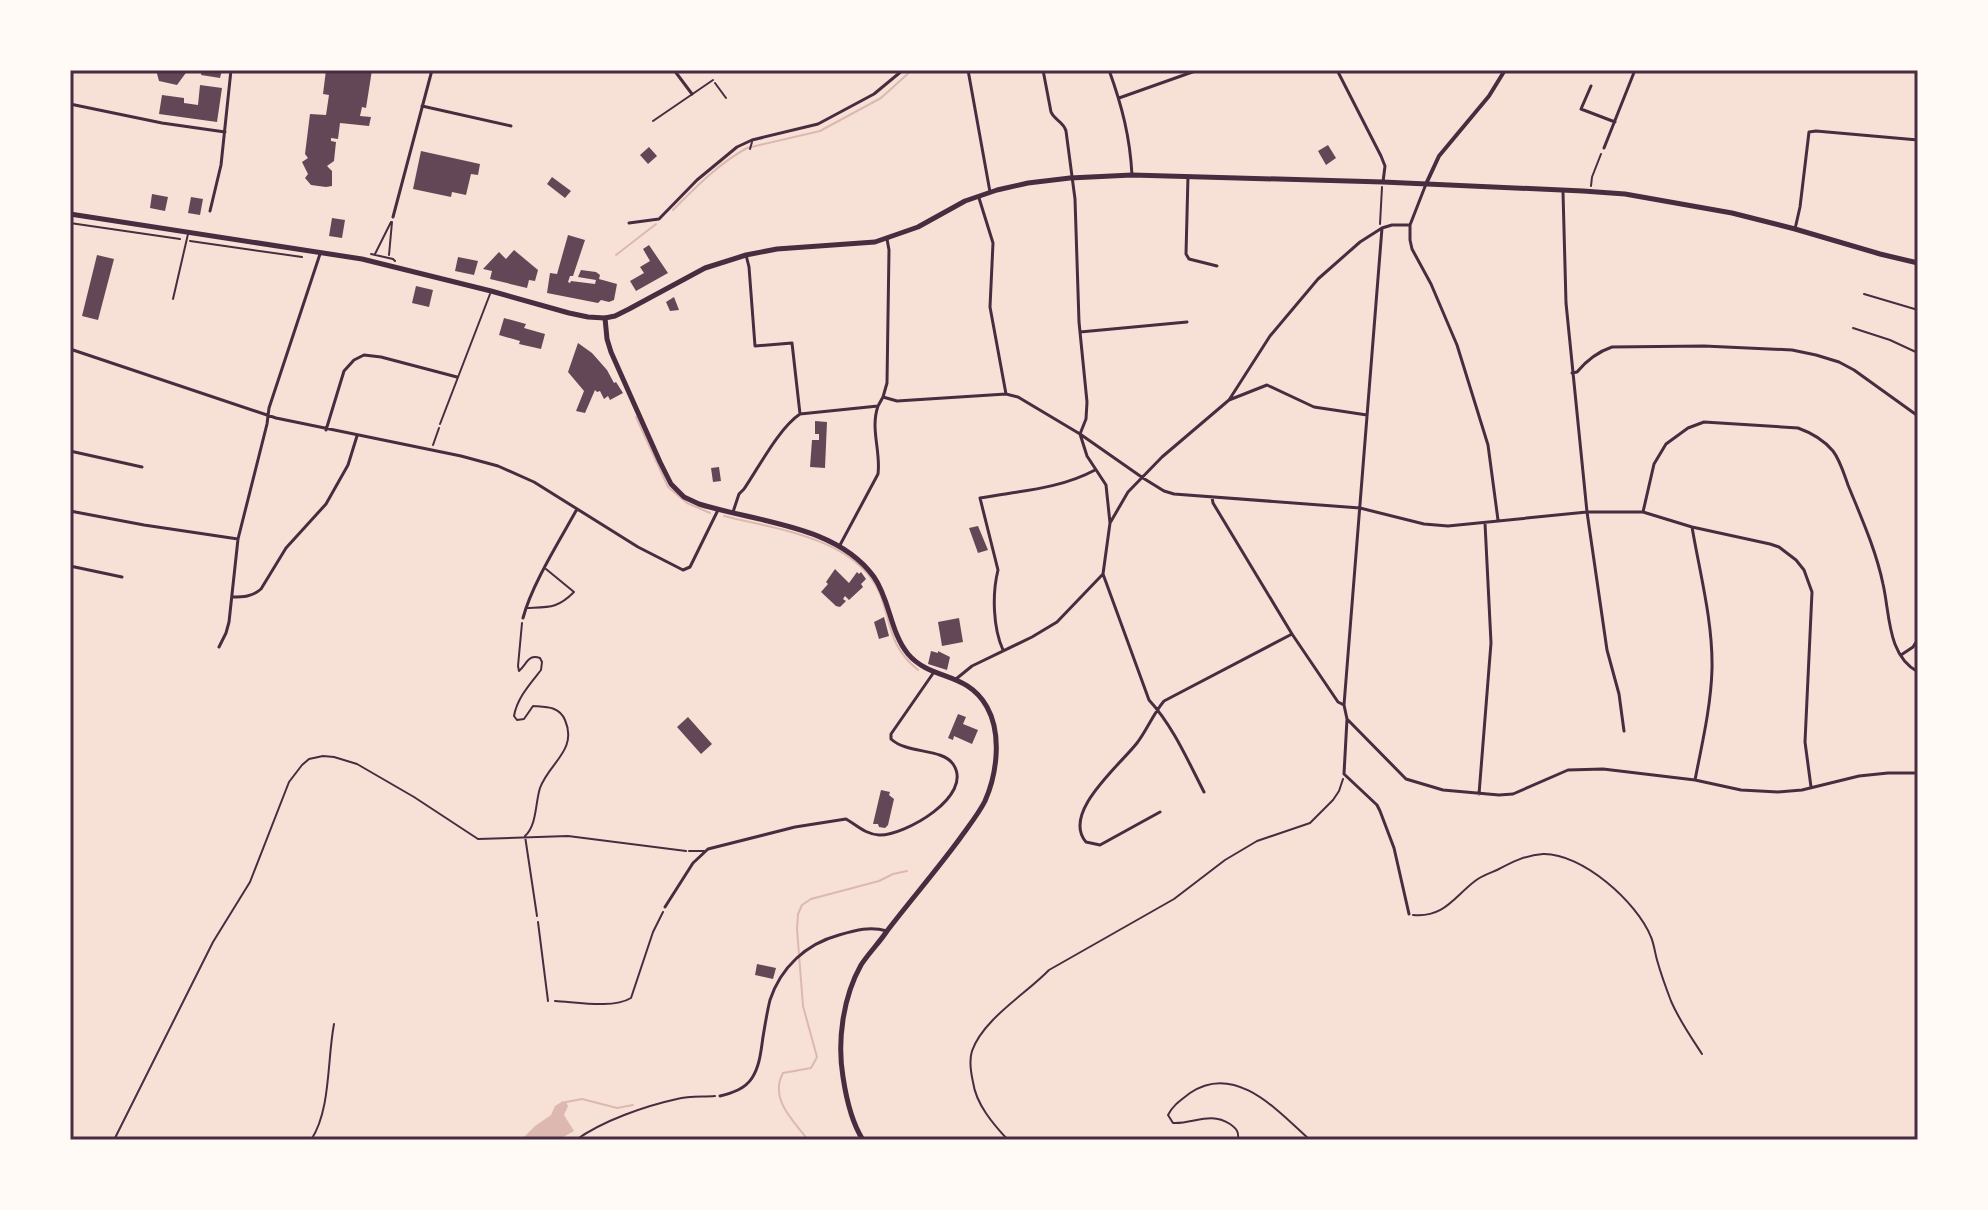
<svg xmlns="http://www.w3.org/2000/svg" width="1988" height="1210" font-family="Raleway,sans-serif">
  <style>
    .water { fill: #dcb8b0 }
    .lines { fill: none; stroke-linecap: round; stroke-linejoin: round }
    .stream { stroke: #dcb8b0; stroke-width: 2 }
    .building { fill: #644757 }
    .path { stroke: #4a2c40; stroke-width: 2 }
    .service { stroke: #4a2c40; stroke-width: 2 }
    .minor { stroke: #4a2c40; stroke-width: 3 }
    .tertiary { stroke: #4a2c40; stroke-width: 4 }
    .secondary { stroke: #4a2c40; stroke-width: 5 }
    .primary { stroke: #4a2c40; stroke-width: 5 }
    .neatline { fill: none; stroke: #4a2c40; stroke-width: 3 }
  </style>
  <rect width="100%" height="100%" fill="#f7e1d7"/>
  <path class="water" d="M563 1101 566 1102 568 1106 564 1115 574 1131 558 1140H521L535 1126 551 1115 555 1106Z"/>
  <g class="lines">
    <path class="stream" d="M673 210C696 187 718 164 747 148L820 131 881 98 912 70
      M616 255 656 224
      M636 417 668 487 687 503 710 513
      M724 516C776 529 857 538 880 594 892 626 889 646 918 670
      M566 1102 582 1099 617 1108 633 1105
      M808 1140C793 1120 769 1099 783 1073L811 1068 817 1057 803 1006 797 929 798 914 802 905 811 899 879 881 893 874 907 871"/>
  </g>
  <path class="building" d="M156 70H188L177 85 159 81Z
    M202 70H222L220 78 201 75Z
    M326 70H372L366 108 362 107 360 116 371 117 369 126 340 123 338 139 331 138V141L336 142 334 161 327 166 332 171V186L326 187 311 185 305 178 308 174 302 162 308 158 305 154 310 114 326 115 329 95 323 94Z
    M200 85 222 88 217 122 159 114 162 95 184 98V103L198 105Z
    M1328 145 1336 158 1326 165 1318 151Z
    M649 147 657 156 648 164 640 155Z
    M421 151 480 164 478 175 471 174 466 195 452 192 451 197 413 189Z
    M552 177 571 191 565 198 547 184Z
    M152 194 168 197 165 211 150 208Z
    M191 197 203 199 200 215 188 213Z
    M332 218 345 220 342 238 329 236Z
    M568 235 585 240 573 276H570L568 282 570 283 571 281 595 284 596 280 578 277 581 270 596 272 600 275 599 279 617 284 614 300 609 302 601 300 598 303 547 293 550 273 557 274Z
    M649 245 668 273 636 291 630 281 644 273 640 267 650 261 643 249Z
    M514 250 538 270 535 281 529 280 527 288 490 279 492 271 483 269 499 252 506 259Z
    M97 255 114 259 98 320 82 316Z
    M458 257 478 261 474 275 455 271Z
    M416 286 433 290 429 307 412 303Z
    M674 297 679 310 670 311 666 302Z
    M504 318 526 324 524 328 545 334 541 349 519 344 520 341 499 335Z
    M578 343 592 353 607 370 614 383 616 382 623 393 610 400 608 396 604 399 600 391 597 392 595 390 585 413 576 411 584 391 568 372Z
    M815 421 827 422 825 468 810 467 812 440H819V434H815Z
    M719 467 721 481 713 482 711 468Z
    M978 526 988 550 978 553 969 528Z
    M835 569 849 583 857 572 859 574 861 572 866 579 861 584 863 587 849 600 845 596 843 599 846 601 840 607 836 606 821 592 828 584 826 582Z
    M884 617 889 636 879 639 874 622Z
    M959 618 963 642 942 646 938 622Z
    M931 651 938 653V651L950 657 947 670 928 664Z
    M958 714 966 717 963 724 978 730 972 744 954 736 953 740 948 738Z
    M688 717 712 744 701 754 677 727Z
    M881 790 890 792 889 795 894 799 888 825 885 828 879 827 878 824H873Z
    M757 964 776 968 773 979 755 975Z"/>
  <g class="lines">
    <path class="path" d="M715 83 726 98
      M1591 186 1592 177 1601 154
      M70 223 180 239
      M1380 224 1382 187
      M190 241 302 257
      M371 254 393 259 395 261
      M375 254 391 222
      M389 255 392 222
      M433 445 439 428
      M522 623 518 666 519 671C527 664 528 654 540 658L542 662 541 670C530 684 517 698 514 716L517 720 524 719 533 706C546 707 559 706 565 720 578 750 549 763 540 788 535 804 537 825 525 836L537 916
      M1413 915C1444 918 1454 897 1475 881 1481 876 1490 873 1497 870 1512 862 1526 855 1543 854 1582 853 1637 902 1651 937 1654 944 1655 953 1657 960 1661 974 1666 988 1671 1001 1679 1020 1691 1037 1702 1054
      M555 1001C576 1002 613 1009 631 998L653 932 663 912
      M114 1140 213 942 250 882 289 782 302 765 309 759 323 756 334 757 357 764 414 797 478 839 568 836 686 851
      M311 1140C331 1110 327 1060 334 1024
      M576 1140C602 1121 645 1106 677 1099 689 1096 702 1097 715 1096
      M1008 1140C993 1124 976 1104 973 1082 971 1073 969 1060 972 1051 983 1019 1026 994 1049 970L1174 899 1225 860 1257 841 1310 823 1333 800 1339 791 1343 779
      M1238 1140C1239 1132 1237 1129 1230 1124 1210 1111 1194 1124 1173 1123L1168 1115C1173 1105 1181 1100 1190 1093 1235 1062 1278 1111 1310 1140
      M1534 1140 1535 1139"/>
    <path class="service" d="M653 121 713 80
      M750 149 752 142
      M1864 294 1918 310
      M173 299 188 234
      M1853 328 1890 340 1918 353
      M440 424 490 294
      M526 608C549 607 557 609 574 592L546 569
      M689 851H704
      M538 922 548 1001"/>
    <path class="minor" d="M674 70 692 94
      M968 70 990 192
      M1043 70 1051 112C1055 121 1063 121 1066 131L1075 199 1079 322 1087 402 1086 419 1080 434 1087 456 1106 485 1110 523
      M1109 70C1122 106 1130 137 1132 175
      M1337 70 1381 156 1385 166 1383 182
      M1591 86 1581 109 1615 122
      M1119 98 1198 70
      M70 104 162 123 225 132
      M422 106 511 126
      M1604 148 1635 70
      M1188 176 1186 254 1189 259 1217 266
      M1426 184 1410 225V240L1412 249 1431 284 1457 345 1488 445 1498 520
      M1563 192 1566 303 1587 512 1607 650 1619 694 1624 731
      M979 198 993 243 990 307 1006 394
      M210 211 221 165 231 70
      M393 217 432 70
      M629 223 659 219 697 180 737 147 752 140 818 124 874 94 903 70
      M1382 228 1344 705 1347 719 1344 774 1377 805 1380 811 1394 848 1409 914
      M1795 229 1800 207 1809 132 1816 131 1918 140
      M746 255 749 267 755 346 792 343 800 414
      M1080 332 1187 322
      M70 349 276 418 461 456 498 466 534 482 638 547 683 570 690 567 718 510
      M1572 373 1577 372C1587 360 1597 352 1612 347L1704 346 1792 350 1816 355 1839 362 1854 370 1918 416
      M883 397 887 383 889 250 887 239
      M1229 400 1267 385 1314 407 1367 415
      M326 430 344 371 354 360 364 355 381 357 457 377
      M70 451 142 467
      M1212 497 1213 503 1292 634 1338 702 1344 705
      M70 511 144 525 238 539
      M733 512 739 494 744 489C759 467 779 428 800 414L878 406 883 397 897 401 1006 394 1018 397 1080 434 1143 478 1164 491 1174 494 1360 508 1424 524 1448 526 1587 512H1643L1692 527 1770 544 1779 547 1796 560 1804 570 1812 592 1805 742 1811 787
      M1643 512 1654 464 1666 444 1688 428 1704 422 1798 428C1812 433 1823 439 1833 451 1840 460 1844 474 1848 485 1861 517 1876 550 1883 584 1890 614 1887 655 1918 672
      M1692 527C1700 574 1713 622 1712 669 1711 706 1702 744 1695 780
      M840 545 878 474C881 451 870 429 878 406
      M70 566 122 577
      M1103 574 1149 700C1173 726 1188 761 1204 792
      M232 597C243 597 252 597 261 589L286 548 326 504 348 465 357 436
      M523 618C532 584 560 540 577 509
      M219 647 226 633 229 622 238 539 267 424 269 408 320 254
      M1003 650C993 628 992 594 998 570L980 498C1019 491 1060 489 1095 470
      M1901 655 1913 647 1918 639
      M956 679 972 666 1032 637 1057 622 1103 574 1110 523 1128 492 1162 457 1229 400 1270 336 1318 279 1360 242 1382 228 1392 225H1410
      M1347 719 1406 779 1443 790 1499 795 1513 794 1568 770 1603 769 1695 780 1741 790 1778 792 1802 790 1859 776 1888 773H1918
      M1479 794 1491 643 1485 523
      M1160 812 1100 845 1086 842C1061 813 1120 765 1137 743 1147 730 1153 714 1164 701L1292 634
      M665 907 693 863 708 849 795 827 846 819C858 826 865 834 879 835 904 836 975 796 953 764 942 748 907 754 891 739V734L934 672
      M720 1096C732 1093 745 1089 752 1078 760 1066 761 1050 763 1037 765 1025 767 1012 770 1000 781 967 806 944 839 935 856 930 870 926 887 931"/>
    <path class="tertiary" d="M1426 184 1439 156 1489 96 1505 70"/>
    <path class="secondary" d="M605 318 607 339 611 352 660 462 671 484 684 497 699 504C756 522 837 525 874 577 890 600 890 632 908 654 931 681 967 671 987 707 1002 734 997 774 985 801 978 815 967 828 958 841 935 872 910 901 887 931 879 943 868 954 861 965 843 997 837 1041 843 1077 846 1097 852 1123 863 1140"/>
    <path class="primary" d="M70 214 362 259 491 291 569 313 588 317 605 318 615 316 629 309 705 268 746 255 777 249 875 242 918 227 965 201 997 190 1028 183 1070 178 1132 175 1383 182 1583 191 1625 194 1732 213 1795 229 1880 254 1918 263"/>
  </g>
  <rect width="1988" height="1210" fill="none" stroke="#fffaf5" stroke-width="144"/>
  <rect x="72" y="72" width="1844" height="1066" class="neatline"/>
</svg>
